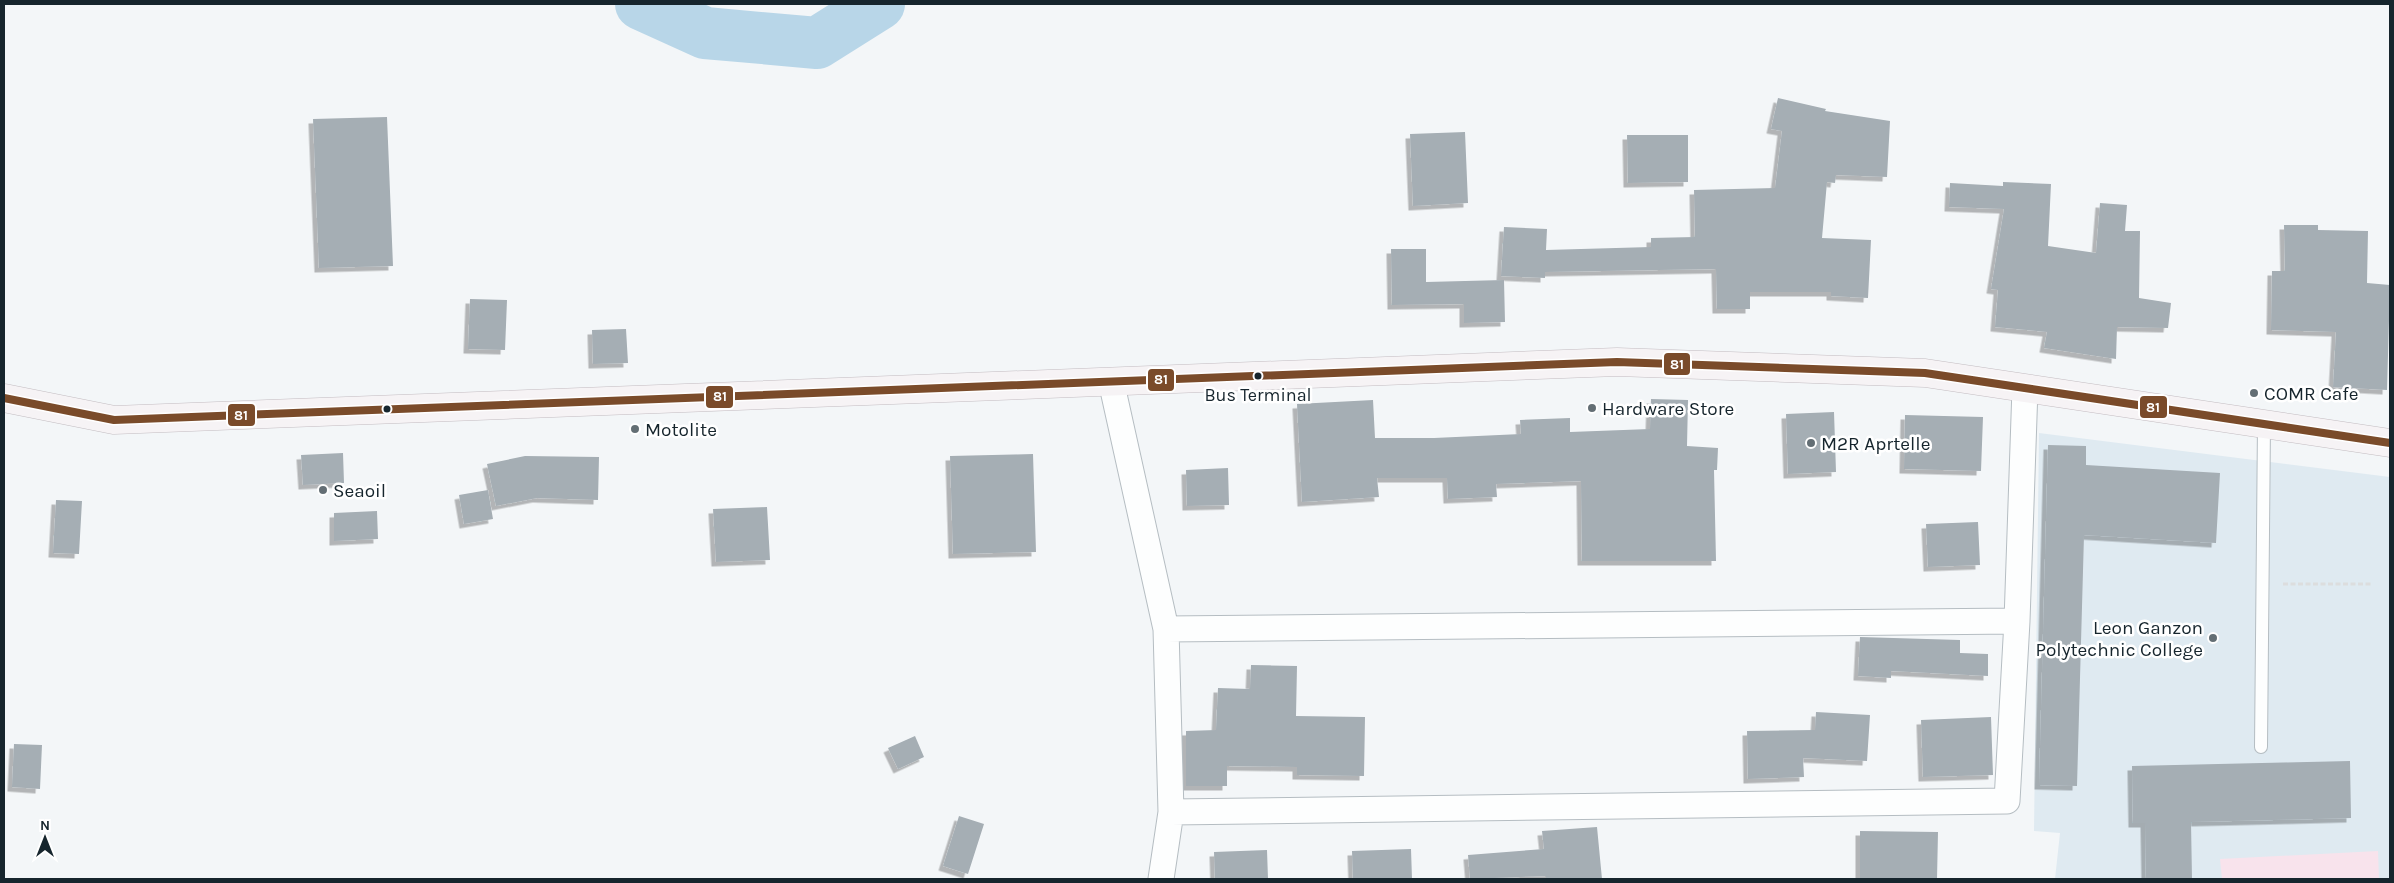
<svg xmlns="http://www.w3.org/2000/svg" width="2394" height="883" font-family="Karla,sans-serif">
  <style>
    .built { fill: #dfeaf1 }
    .green { fill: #f8e3ec }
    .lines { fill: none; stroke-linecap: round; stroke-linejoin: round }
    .river { stroke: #b8d6e8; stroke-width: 52 }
    .building { fill: #a5aeb4; filter: url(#shadow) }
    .lane-casing { stroke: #b5bdc2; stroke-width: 14 }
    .street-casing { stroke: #b5bdc2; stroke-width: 27 }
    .primary-casing { stroke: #c3bcc1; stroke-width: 29 }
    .path { stroke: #dcddde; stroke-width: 3; stroke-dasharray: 5 2.5; stroke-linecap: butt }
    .lane { stroke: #fdfefe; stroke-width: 12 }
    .street { stroke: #fdfefe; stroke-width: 25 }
    .primary { stroke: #f6f3f5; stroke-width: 28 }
    .bus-1-casing { stroke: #fff; stroke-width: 11 }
    .bus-1 { stroke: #7a4b2a; stroke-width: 8 }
    .bus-dot { fill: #16252d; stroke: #fff; stroke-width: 2 }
    .poi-dot { fill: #636e74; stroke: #fff; stroke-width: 2 }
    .labels { text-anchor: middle; stroke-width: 5; stroke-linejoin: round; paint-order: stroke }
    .bus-label { font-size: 18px; fill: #16252d; stroke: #fff }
    .poi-label { font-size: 19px; fill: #16252d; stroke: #fff; text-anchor: start }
    .line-badge { stroke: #fff; stroke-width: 2 }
    .badge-label { font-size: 14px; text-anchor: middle; font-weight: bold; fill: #fff }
  </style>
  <defs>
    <filter id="shadow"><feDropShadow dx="-4.5" dy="4.5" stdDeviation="0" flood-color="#0004"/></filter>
  </defs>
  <rect width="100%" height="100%" fill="#f3f6f8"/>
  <path class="built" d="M2039 433 2390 477V879H2055L2060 833 2034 831Z"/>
  <path class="green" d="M2378 851 2379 879H2222L2220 859Z"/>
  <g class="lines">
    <path class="river" d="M641 4 705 33 817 43 879 4"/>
  </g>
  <path class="building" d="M1778 98 1826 109 1825 111 1890 121 1887 177 1836 175 1835 183 1827 182 1822 238 1871 240 1868 298 1831 296V292H1750V309H1717L1716 269 1545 272V278L1501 276 1504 227 1547 229 1546 250 1651 247V238L1695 237 1694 190 1775 188 1782 131 1771 129Z
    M387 117 393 266 319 268 313 119Z
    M1465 132 1468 203 1413 206 1410 134Z
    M1627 135H1688V182L1628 183Z
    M2003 182 2051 184 2048 246 2096 253 2100 203 2127 205 2125 231H2140L2139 298 2171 303 2168 328 2117 327 2116 359 2044 348 2047 332 1995 327 1998 290 1991 289 2004 209 1949 207 1950 183 2003 186Z
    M2284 225H2318V230L2368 231 2367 283 2390 285 2387 390 2333 387 2336 332 2271 330 2272 271H2285Z
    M1391 249H1426V282L1504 280 1505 322 1464 323V304L1392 305Z
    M470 299 507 300 505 350 468 349Z
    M626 329 628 363 593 364 592 330Z
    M1651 399 1688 400 1687 446 1718 448 1717 470H1714L1716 561H1582L1581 481 1496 484 1497 497 1448 499 1447 478H1377L1379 497 1302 502 1297 404 1373 400 1375 438H1434L1521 434 1520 420 1570 418V432L1650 429Z
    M1834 412 1836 472 1788 474 1786 414Z
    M1905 415 1983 417 1981 471 1904 469Z
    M2048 445 2086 446V465L2220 473 2216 543 2084 535 2077 786 2039 785Z
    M343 453 344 483 303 485 301 455Z
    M1033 454 1036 552 953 554 950 456Z
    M525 456 599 457 598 500 537 498 496 506 487 464Z
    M1228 468 1229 505 1187 506 1186 470Z
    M488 490 493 519 464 524 459 495Z
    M56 500 82 501 79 554 53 553Z
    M767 507 770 560 716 562 713 509Z
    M377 511 378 539 334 541V513Z
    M1978 522 1980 565 1928 567 1926 524Z
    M1860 637 1960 640V653L1988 654V676L1891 671V678L1858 676Z
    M1251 665 1297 666 1296 716 1365 717 1364 776 1297 775V767L1227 766V786H1186V731L1216 730 1218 688 1250 689Z
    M1816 712 1870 715 1867 761 1803 758 1804 777 1748 779 1747 731 1815 730Z
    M1991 717 1993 775 1923 777 1921 720Z
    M915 736 924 757 898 769 888 748Z
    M14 744 42 745 40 789 12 787Z
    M2350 761 2351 818 2191 822 2192 879H2146L2145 823H2133L2132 766Z
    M959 816 984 824 968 874 943 866Z
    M1597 827 1602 879H1546V876L1470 879 1468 855 1544 849 1542 831Z
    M1860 831 1938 832 1937 879H1860Z
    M1411 849 1412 879H1353L1352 851Z
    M1267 850 1268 879H1215L1214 852Z"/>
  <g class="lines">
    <g class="lane-casing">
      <path id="lane" d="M2261 747 2264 424"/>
    </g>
    <g class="street-casing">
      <path id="street" d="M1111 381 1166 629 1171 812 1161 879
        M1166 629 2017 621 2025 388
        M1171 812 2007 801 2017 621"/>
    </g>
    <g class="primary-casing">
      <path id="primary" d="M4 398 114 420 1617 362 1925 373 2390 443"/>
    </g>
    <path class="path" d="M2283 584H2373"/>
    <use href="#lane" class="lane"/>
    <use href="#street" class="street"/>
    <use href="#primary" class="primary"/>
    <g class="bus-1-casing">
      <path id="bus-1" d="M4 398 114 420 1617 362 1925 373 2390 443"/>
    </g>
    <use href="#bus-1" class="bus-1"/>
  </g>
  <g class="bus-dot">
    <circle cx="1258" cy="376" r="4.5"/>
    <circle cx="387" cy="409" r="4.5"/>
  </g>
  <g class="poi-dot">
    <circle cx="2254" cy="393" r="5"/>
    <circle cx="1592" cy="408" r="5"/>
    <circle cx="635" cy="429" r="5"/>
    <circle cx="1811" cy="443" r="5"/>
    <circle cx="323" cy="490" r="5"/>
    <circle cx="2213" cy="638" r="5"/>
  </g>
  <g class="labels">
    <g class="bus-label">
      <text x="1258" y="401">Bus Terminal</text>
    </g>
    <g class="poi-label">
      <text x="2264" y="400">COMR Cafe</text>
      <text x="1602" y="415">Hardware Store</text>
      <text x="645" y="436">Motolite</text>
      <text x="1821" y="450">M2R Aprtelle</text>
      <text x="333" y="497">Seaoil</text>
      <text x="2203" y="634" text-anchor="end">Leon Ganzon<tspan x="2203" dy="22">Polytechnic College</tspan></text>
    </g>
  </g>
  <g class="line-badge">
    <rect x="1663" y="352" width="28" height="24" rx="5" fill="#7a4b2a"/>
    <rect x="1147" y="368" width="28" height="24" rx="5" fill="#7a4b2a"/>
    <rect x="705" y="385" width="29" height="24" rx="5" fill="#7a4b2a"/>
    <rect x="2139" y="395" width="29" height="24" rx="5" fill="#7a4b2a"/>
    <rect x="227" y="403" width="29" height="24" rx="5" fill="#7a4b2a"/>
  </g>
  <g class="badge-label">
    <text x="1677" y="369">81</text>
    <text x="1161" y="384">81</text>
    <text x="720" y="401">81</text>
    <text x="2153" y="412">81</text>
    <text x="241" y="420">81</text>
  </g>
  <rect width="2394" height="883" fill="none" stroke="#16252d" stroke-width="10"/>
  <g transform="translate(45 838)" stroke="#ffffff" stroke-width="4" paint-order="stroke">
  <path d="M0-4L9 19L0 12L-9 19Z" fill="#16252d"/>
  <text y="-8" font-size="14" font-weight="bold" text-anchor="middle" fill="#16252d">N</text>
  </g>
</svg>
